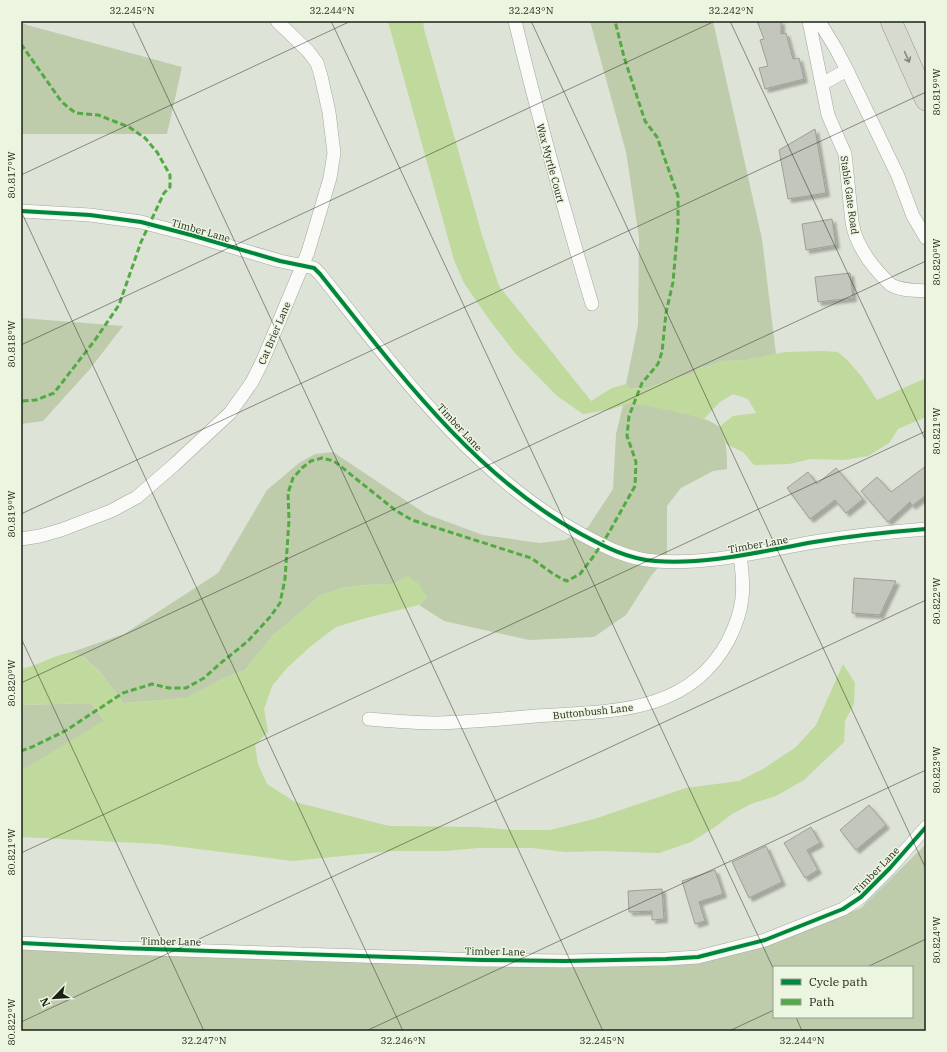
<svg xmlns="http://www.w3.org/2000/svg" width="947" height="1052" font-family="'IBM Plex Serif',serif">
  <style>
    .green { fill: #beccac; fill-rule: evenodd }
    .water { fill: #c0d99c }
    .building { fill: #c2c6bd; stroke: #9ca097; filter: url(#shadow) }
    .lines { fill: none; stroke-linecap: round; stroke-linejoin: round }
    .minor-casing { stroke: #a3a89e; stroke-width: 14 }
    .trunk-casing { stroke: #949c89; stroke-width: 22 }
    .minor { stroke: #fafbf9; stroke-width: 13 }
    .trunk { stroke: #d6dacf; stroke-width: 21 }
    .quiet { stroke: #52aa42; stroke-width: 3; stroke-dasharray: 6 3; stroke-linecap: butt }
    .cycleway-casing { stroke: #ebf5df; stroke-width: 6 }
    .cycleway { stroke: #00873e; stroke-width: 4 }
    .oneway { stroke: #83867d }
    .ticks { fill: none; stroke: #1d2018; stroke-width: 1; stroke-opacity: 0.45 }
    .labels { text-anchor: middle; stroke-width: 3; stroke-linejoin: round; paint-order: stroke }
    .street-label { font-size: 10px; fill: #1d2018; stroke: #ebf5df }
    .neatline { fill: none; stroke: #1d2018; stroke-width: 1.5 }
    .ticks-label { font-size: 10px; text-anchor: middle; fill: #1d2018 }
  </style>
  <defs>
    <filter id="shadow"><feDropShadow dx="3.5" dy="3.5" stdDeviation="1" flood-color="#0004"/></filter>
  </defs>
  <rect width="100%" height="100%" fill="#dde3d7"/>
  <path class="green" d="M590 21H713L762 239 776 354 746 360 722 361 710 366 699 368 690 375 679 377 644 389 629 388 626 384 638 325 639 237 626 152Z
    M21 22 27 25 182 67 167 134H21Z
    M21 318 123 326 90 369 43 421 21 424Z
    M631 403C647 405 710 416 719 427 727 438 727 456 727 469L713 471 681 488 667 506V557L651 576 626 615 594 637 529 640 444 621 419 605 427 597 408 577 392 584 366 585 342 588 319 596 300 613 273 635 245 670 226 677 187 698 123 703 100 672 84 657 69 653 124 634 218 573 267 490 299 463 315 454 333 452 426 514 483 535 539 543 565 540 588 527 613 489 616 434 623 405Z
    M91 703 105 721 21 771V705Z
    M926 844V1031H21V949L328 962H699L766 945 861 908ZM774 967H912V1017H774Z"/>
  <path class="water" d="M388 21H423L424 29 482 235 499 286 591 401 612 388 626 384 629 388 644 389 679 377 690 375 699 368 710 366 722 361 746 360 785 352 823 351 838 352 849 362 862 377 877 400 926 378V417L898 429 889 443 868 456 844 460 811 459 789 464 754 465 743 452 726 444 719 427 733 416 756 413 748 399 733 394 720 402 704 419 684 413 631 403 608 410 583 414 557 396 515 353 491 322 464 283 454 260Z
    M408 576 419 584 427 597 419 605 366 618 336 627 311 646 287 668 272 686 264 709 268 732 255 745 258 764 267 784 295 802 389 826 477 827 514 830H550L594 819 686 788 739 781 763 769 796 747 816 725 843 664 855 683 854 704 845 721 844 742 804 780 776 796 751 804 732 814 715 827 691 842 659 853 603 851 565 852 532 848H478L445 851H392L293 861 158 844 21 837V771L105 720 91 703 21 705V669C37 666 52 656 68 653 88 650 112 689 123 703L187 698 226 677 245 670 273 635 300 613 319 596 342 588 366 585 392 584Z"/>
  <path class="building" d="M757 21H781V34L786 33 793 59 799 58 804 79 765 89 759 68 768 66 760 40 764 39Z
    M815 129 826 193 788 199 779 150Z
    M832 219 836 245 806 250 802 224Z
    M850 273 853 298 818 302 815 277Z
    M926 466V495L912 506 910 502 888 522 861 491 877 477 891 492Z
    M836 468 863 499 846 513 835 500 810 519 787 488 808 472 817 484Z
    M854 578 896 581 880 615 852 613Z
    M869 805 886 825 856 850 840 830Z
    M811 827 820 843 807 850 818 870 805 878 784 843Z
    M766 846 782 882 749 898 732 862Z
    M715 870 723 894 699 902 705 921 695 924 682 881Z
    M662 889 664 919 652 920V911L629 912 628 891Z"/>
  <g class="lines">
    <g class="minor-casing">
      <path id="minor" d="M515 21C538 116 564 210 592 304
        M809 21 828 115 845 154 852 222C856 247 873 268 891 285 902 291 914 290 926 291
        M819 21 836 49 847 70 898 176 913 216 926 238
        M822 84 847 70
        M21 211 90 215 141 222 191 235 280 261 314 268 320 274C395 368 473 475 581 534 605 547 628 559 655 561 709 565 762 551 814 542 851 536 888 532 926 529
        M21 539 40 536 61 530 111 511 137 497 174 465 230 413 252 382 263 360 308 252 330 178 334 153 329 112 321 76 317 63 308 51 277 21
        M369 719C392 721 416 723 439 723 471 722 504 719 536 716 609 711 688 715 728 641 744 610 745 590 740 556
        M21 943 120 948 481 960 565 961 666 959 698 957 765 940 843 909 861 897 890 868 926 827"/>
    </g>
    <g class="trunk-casing">
      <path id="trunk" d="M891 21 926 100"/>
    </g>
    <use href="#minor" class="minor"/>
    <use href="#trunk" class="trunk"/>
    <path class="quiet" d="M21 44 61 101 69 108 76 113 98 115 116 122 129 127 145 138 157 152 170 175V187L164 193 141 242 119 305 95 340 54 393 36 400 21 401
      M21 751 32 747 65 731 123 693 152 684 169 688H186L204 678 222 662 248 641 270 617 280 603 285 579 289 520 288 493 293 478 302 468 311 461 322 458 334 461 395 510 412 520 531 558C543 566 554 576 567 581L580 574 593 557 607 536 635 486 636 462 627 436 629 416 642 383 658 364 662 352 666 313 673 282 678 225V196L657 137 645 121 624 57 615 21"/>
    <g class="cycleway-casing">
      <path id="cycleway" d="M21 211 90 215 141 222 191 235 280 261 314 268 320 274C395 368 473 475 581 534 605 547 628 559 655 561 709 565 762 551 814 542 851 536 888 532 926 529
        M21 943 120 948 481 960 565 961 666 959 698 957 765 940 843 909 861 897 890 868 926 827"/>
    </g>
    <use href="#cycleway" class="cycleway"/>
  </g>
  <defs><path id="oneway-shaft" d="M-6 0H5M1.5-3L5.5 0L1.5 3" fill="none" stroke-width="1.6" stroke-linecap="round" stroke-linejoin="round"/></defs>
  <use class="oneway" href="#oneway-shaft" transform="translate(907 57) rotate(66)"/>
  <path class="ticks" d="M132 21 603 1031M331 21 774 970M531 21 926 869M730 21 926 441M21 175 351 21M21 211 403 1031M21 345 715 21M21 514 926 92M21 638 204 1031M21 683 926 261M21 853 926 431M867 967 926 939M796 1017 802 1031M21 1022 926 600M366 1031 926 770M729 1031 774 1010"/>
  <g class="labels">
    <g class="street-label">
      <text transform="translate(551 163) rotate(75)" y="4">Wax Myrtle Court</text>
      <text transform="translate(850 195) rotate(82)" y="4">Stable Gate Road</text>
      <text transform="translate(201 230) rotate(16)" y="4">Timber Lane</text>
      <text transform="translate(274 333) rotate(-67)" y="4">Cat Brier Lane</text>
      <text transform="translate(460 427) rotate(47)" y="4">Timber Lane</text>
      <text transform="translate(758 544) rotate(-10)" y="4">Timber Lane</text>
      <text transform="translate(593 711) rotate(-6)" y="4">Buttonbush Lane</text>
      <text transform="translate(876 870) rotate(-46)" y="4">Timber Lane</text>
      <text transform="translate(171 941) rotate(1)" y="4">Timber Lane</text>
      <text transform="translate(495 951) rotate(1)" y="4">Timber Lane</text>
    </g>
  </g>
  <rect width="947" height="1052" fill="none" stroke="#ebf5df" stroke-width="44"/>
  <rect x="773" y="966" width="140" height="52" fill="#ebf5df" stroke="#99a08f"/>
  <rect x="781" y="979" width="20" height="6" fill="#00873e" stroke="#99a08f"/>
  <text x="809" y="986" font-size="12" fill="#1d2018">Cycle path</text>
  <rect x="781" y="999" width="20" height="6" fill="#52aa42" stroke="#99a08f"/>
  <text x="809" y="1006" font-size="12" fill="#1d2018">Path</text>
  <g transform="translate(54 998) rotate(245)" stroke="#ebf5df" stroke-width="3" paint-order="stroke">
  <path d="M0-3L7 15L0 10L-7 15Z" fill="#1d2018"/>
  <text y="-6" font-size="11" font-weight="bold" text-anchor="middle" fill="#1d2018">N</text>
  </g>
  <rect x="22" y="22" width="903" height="1008" class="neatline"/>
  <g class="ticks-label">
    <text x="132" y="14">32.245°N</text>
    <text x="332" y="14">32.244°N</text>
    <text x="531" y="14">32.243°N</text>
    <text x="731" y="14">32.242°N</text>
    <text transform="translate(936 92) rotate(-90)" y="4">80.819°W</text>
    <text transform="translate(11 175) rotate(-90)" y="4">80.817°W</text>
    <text transform="translate(936 262) rotate(-90)" y="4">80.820°W</text>
    <text transform="translate(11 344) rotate(-90)" y="4">80.818°W</text>
    <text transform="translate(936 431) rotate(-90)" y="4">80.821°W</text>
    <text transform="translate(11 514) rotate(-90)" y="4">80.819°W</text>
    <text transform="translate(936 601) rotate(-90)" y="4">80.822°W</text>
    <text transform="translate(11 683) rotate(-90)" y="4">80.820°W</text>
    <text transform="translate(936 770) rotate(-90)" y="4">80.823°W</text>
    <text transform="translate(11 852) rotate(-90)" y="4">80.821°W</text>
    <text transform="translate(936 940) rotate(-90)" y="4">80.824°W</text>
    <text transform="translate(11 1022) rotate(-90)" y="4">80.822°W</text>
    <text x="204" y="1044">32.247°N</text>
    <text x="403" y="1044">32.246°N</text>
    <text x="602" y="1044">32.245°N</text>
    <text x="802" y="1044">32.244°N</text>
  </g>
</svg>
